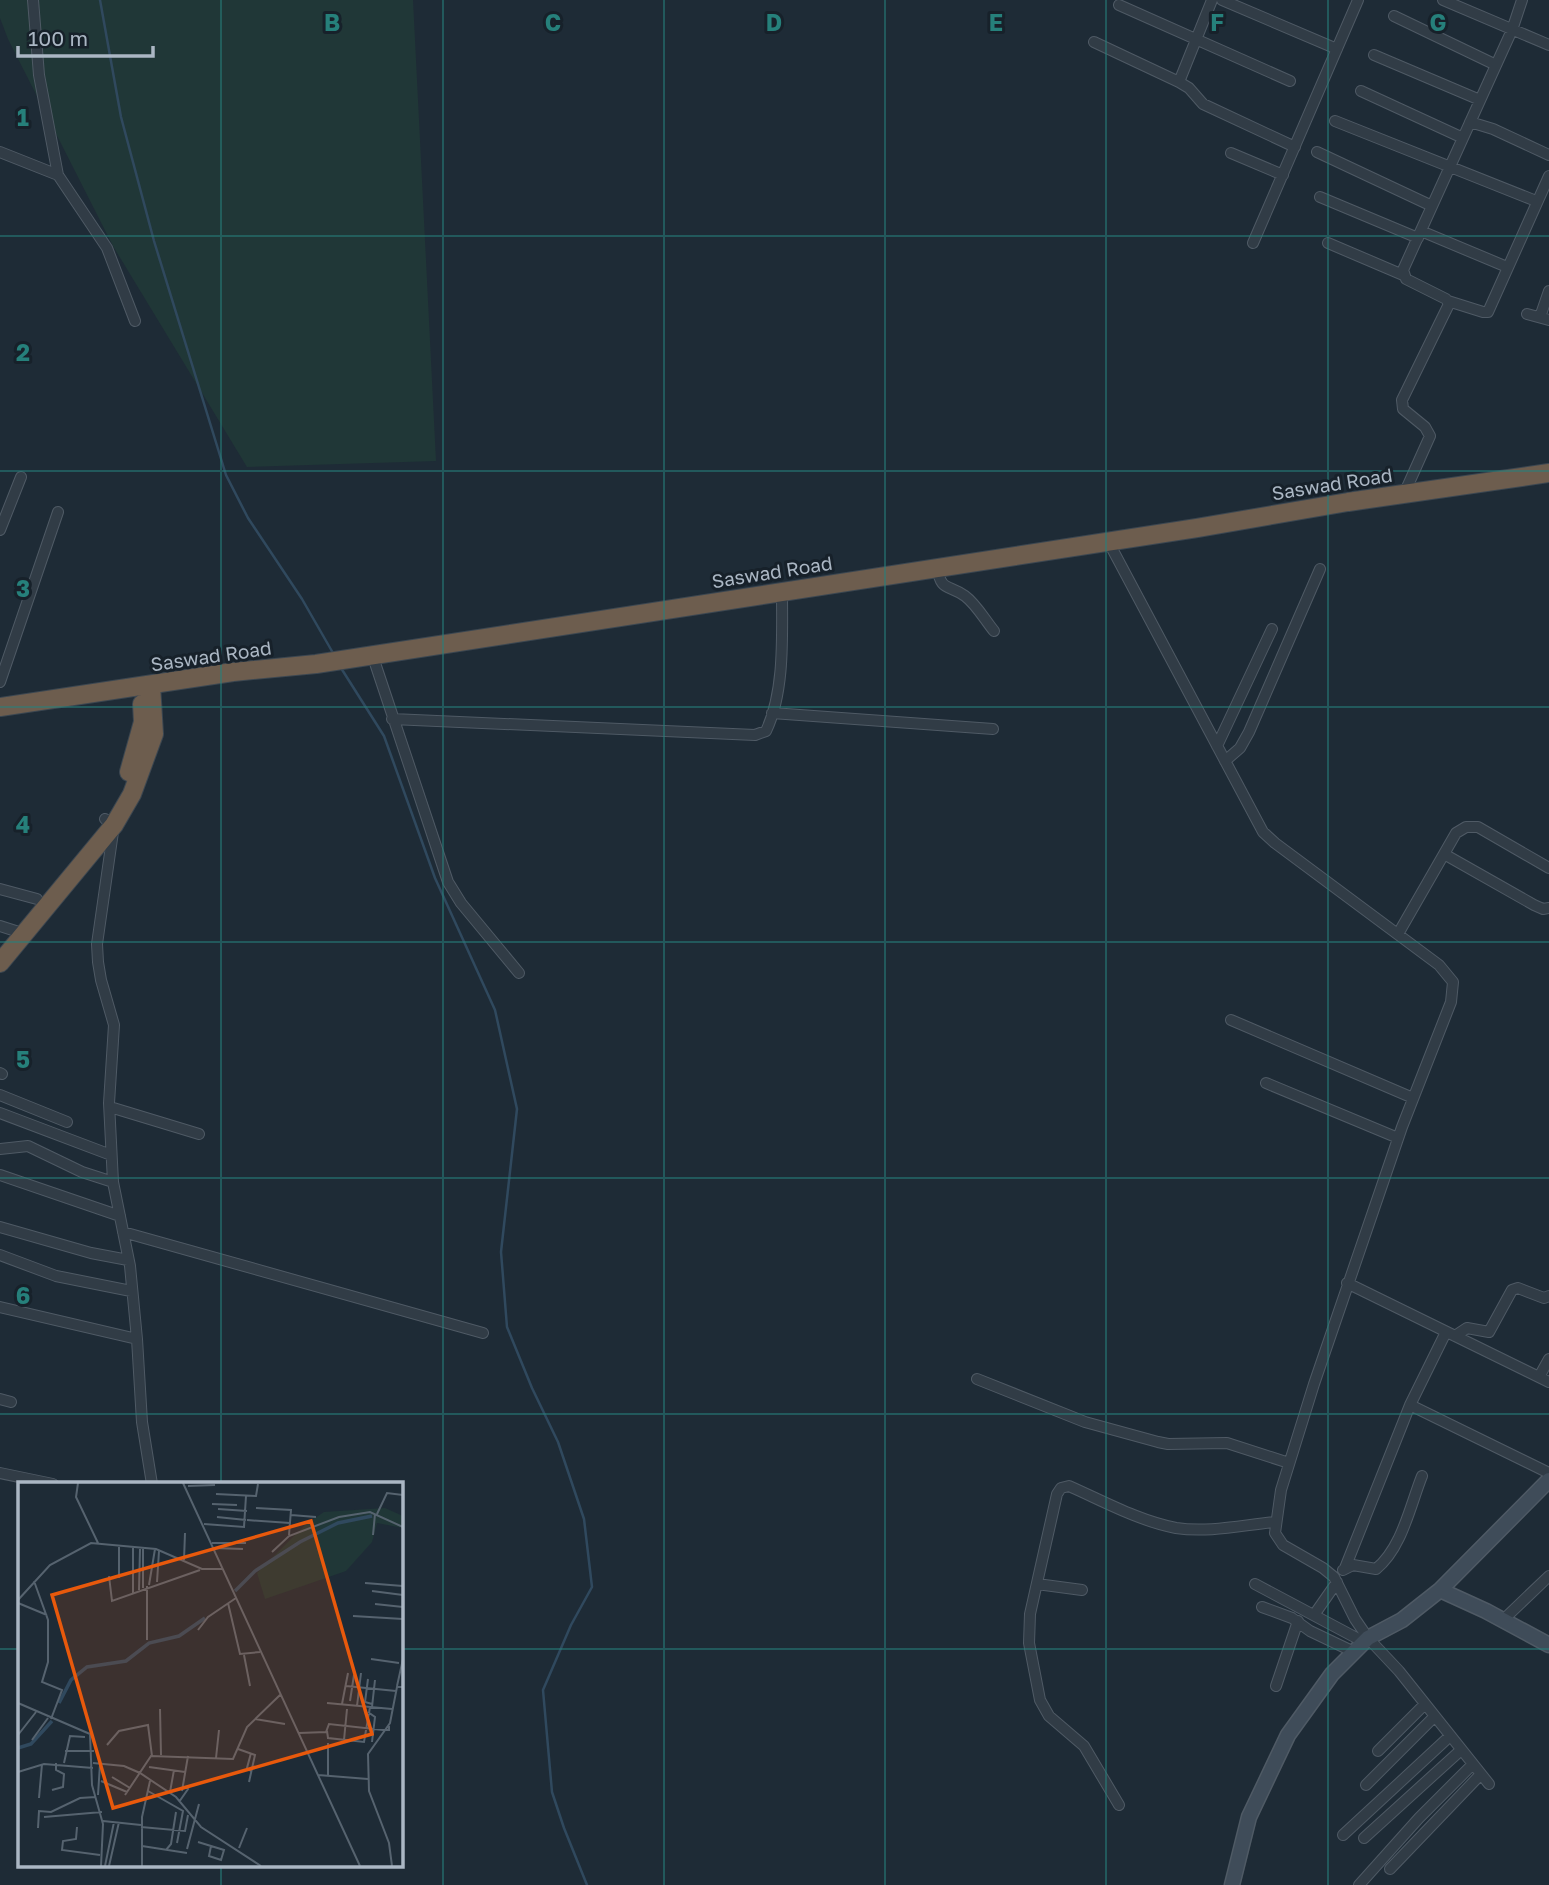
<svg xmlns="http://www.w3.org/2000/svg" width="1549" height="1885" font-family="'Golos Text',sans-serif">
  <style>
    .green { fill: #203737 }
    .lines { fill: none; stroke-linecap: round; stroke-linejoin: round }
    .stream { stroke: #30495e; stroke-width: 2.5 }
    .street-casing { stroke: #4f5a65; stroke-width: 12 }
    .secondary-casing { stroke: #4f5a65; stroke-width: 17 }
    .highway-casing { stroke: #3c4751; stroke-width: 20 }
    .street { stroke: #313c46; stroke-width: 10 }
    .secondary { stroke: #3f4c59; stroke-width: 14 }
    .highway { stroke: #6d5d4e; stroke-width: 18 }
    .grid { fill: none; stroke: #26807b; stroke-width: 2; stroke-opacity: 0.55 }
    .labels { text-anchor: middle; stroke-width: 6; stroke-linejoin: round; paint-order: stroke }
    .street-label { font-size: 19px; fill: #abb7c4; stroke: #17212a }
    .inset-river { fill: none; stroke: #30495e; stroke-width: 3.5 }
    .inset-road { fill: none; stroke: #56636f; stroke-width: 2 }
    .view { fill: #e8590c; fill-opacity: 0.15; stroke: #e8590c; stroke-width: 3.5 }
    .inset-edge { fill: none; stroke: #abb7c4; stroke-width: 3.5 }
    .grid-label { font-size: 23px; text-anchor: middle; font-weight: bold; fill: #26807b; stroke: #17212a; stroke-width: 6; stroke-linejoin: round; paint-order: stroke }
  </style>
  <rect width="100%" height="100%" fill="#1e2b36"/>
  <path class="green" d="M0 0H413L436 461 247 467 113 246 8 39 0 18Z"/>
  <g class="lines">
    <path class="stream" d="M100 0 121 117 154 241 226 475 248 518 302 599 333 653
      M341 668 384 736 435 878 495 1010 517 1109 501 1252 507 1327 532 1388 558 1442 584 1519 592 1587 571 1625 543 1690 552 1792 564 1828 587 1885"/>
    <g class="street-casing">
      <path id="street" d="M33 0 39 75 58 175 107 248 135 321
        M1222 0 1337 49
        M1443 0 1549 45
        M1119 5 1290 81
        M1394 16 1496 65
        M1094 42 1179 82 1189 88 1203 104 1295 147
        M1374 55 1480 100
        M1179 82 1212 0
        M1361 91 1463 138
        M1335 121 1536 201
        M1470 122 1493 129 1549 155
        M0 152 58 175
        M1317 152 1432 206
        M1231 153 1283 175
        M1320 197 1418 238
        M1421 231 1507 267
        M1253 243 1358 0
        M1328 243 1403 275
        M1448 301 1483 312H1488L1549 176
        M1527 314 1549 320
        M1540 317 1549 291
        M1404 494 1430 436 1425 427 1403 409 1402 400 1449 304 1446 299 1406 279 1403 270 1512 30 1522 0
        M0 530 21 477
        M1108 541 1263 832 1275 843 1439 965 1453 982 1451 1002 1402 1127 1314 1384 1281 1490 1275 1533 1283 1545 1323 1568 1334 1577 1355 1619 1368 1638 1399 1671 1489 1784
        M937 567C941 592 948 584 965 596 976 604 985 620 994 631
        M372 654 448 882 461 903 519 973
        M0 682 58 512
        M772 713 993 729
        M392 719 755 735 766 731C785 691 782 635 782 591
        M1217 746 1272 629
        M1225 761 1240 748 1249 732 1320 569
        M105 819 114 825 97 944 98 962 101 980 114 1025 109 1103 113 1182 130 1266 137 1339 142 1422 152 1484
        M1444 854 1534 905 1543 909 1549 908
        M0 889 37 899
        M0 926 25 934
        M1398 934 1456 833 1466 827H1478L1549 868
        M1231 1020 1413 1098
        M0 1073 2 1074
        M1266 1083 1398 1138
        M0 1095 67 1122
        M110 1107 199 1134
        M0 1113 111 1155
        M0 1149 28 1146 82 1172 113 1182
        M0 1175 120 1216
        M0 1227 91 1253 128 1260
        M123 1232 483 1333
        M0 1255 56 1276 131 1291
        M1347 1283 1549 1382
        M0 1307 137 1339
        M1455 1336 1467 1328 1489 1332 1512 1290 1518 1288 1544 1298 1549 1296
        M1539 1377 1549 1359
        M977 1379 1085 1422 1158 1442 1168 1444 1227 1443 1289 1463
        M0 1399 11 1402
        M1410 1405 1549 1473
        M0 1473 53 1484
        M1345 1568 1410 1405 1446 1332
        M1343 1570 1353 1565 1376 1569C1402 1548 1410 1506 1422 1476
        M1037 1584 1082 1590
        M1255 1584 1364 1642
        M1262 1607 1292 1618 1310 1631 1354 1652
        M1314 1615 1337 1582
        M1503 1620 1549 1576
        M1276 1686 1298 1621
        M1378 1751 1424 1705
        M1366 1785 1434 1717
        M1119 1805 1084 1746 1049 1716 1040 1700 1029 1643 1030 1614 1057 1494 1061 1488 1069 1486C1103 1501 1139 1521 1176 1528 1208 1533 1243 1525 1275 1522
        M1343 1835 1450 1736
        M1364 1838 1461 1750
        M1390 1869 1481 1774
        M1359 1885 1419 1818 1473 1764"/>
    </g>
    <g class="secondary-casing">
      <path id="secondary" d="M1440 1590 1486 1611 1549 1645
        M1232 1885 1249 1817 1288 1735 1332 1674 1368 1638 1402 1620 1440 1590 1549 1480"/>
    </g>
    <g class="highway-casing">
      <path id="highway" d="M0 707 233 672 316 664 1197 528 1348 502 1549 473
        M129 772 143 722 142 704
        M0 963 114 825 132 794 154 734 151 685"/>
    </g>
    <use href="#street" class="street"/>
    <use href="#secondary" class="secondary"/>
    <use href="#highway" class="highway"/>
  </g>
  <path class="grid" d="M221 0V1484M443 0V1885M664 0V1885M885 0V1885M1106 0V1885M1328 0V1885M0 236H1549M0 471H1549M0 707H1549M0 942H1549M0 1178H1549M0 1414H1549M0 1649H19M401 1649H1549M221 1866V1885"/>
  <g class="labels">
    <g class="street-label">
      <text transform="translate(1332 484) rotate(-9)" y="7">Saswad Road</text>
      <text transform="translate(772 572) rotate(-9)" y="7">Saswad Road</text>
      <text transform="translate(211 656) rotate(-8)" y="7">Saswad Road</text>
    </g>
  </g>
  <g transform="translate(18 1482)">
    <rect width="385" height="385" fill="#1e2b36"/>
    <path d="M367 26 385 34V46L359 41 354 60 328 89 247 117 239 91 288 42 306 30Z" fill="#203737"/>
    <path class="inset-river" d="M217 109 237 89 282 60 320 41 354 34M41 221 53 198 69 185 108 179 131 161 161 154 187 136M0 266 13 262 34 239"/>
    <path class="inset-road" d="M60 1 58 15 80 61M165 1 342 384M170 4 197 3M198 12 238 14 240 2M194 22 219 23M238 26 273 28 271 53M200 27 229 29M359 32 369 11 385 13M273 33 298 35M199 35 228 38M229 38 272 41M186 42 226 45 228 14M355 53 357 32M194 61H228M196 66 225 67M254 70 271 54 321 35 352 30 385 45M166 78 167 51M91 94 94 119 182 88M101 96V65M16 99 30 138V180L24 200 44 208 33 237M139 100 141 69M347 101 385 104M131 103 137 67M129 104V158M125 106V67M121 108 122 67M354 109 385 113M115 111V66M0 118 32 83 73 61 138 67 184 87H205M0 121 29 133M210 121 222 172 242 170M357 122 385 125M335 134 385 137M180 148 190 135 218 116M226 173 232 204M353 177 381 181M350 197 347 220 354 222M328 204 378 209M379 204 385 177M332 219 336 193M0 221 72 252 74 303 85 342 83 384M309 221 374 227M324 222 330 191M339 224 343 191M354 225 357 198M142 227 143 273M350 230 357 235 354 260M237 237 267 242M309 249 310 256 346 260 352 225M281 251 308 250 311 242 365 248H371V244M0 253 18 230M14 258 30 236M326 258 329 227M310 261V293M89 263 101 249 130 243 134 274M220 267 237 273 231 300M47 269H76M233 271 229 286 234 290M198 276 201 248M46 281 52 254 67 255M75 281 106 284 122 291 158 315 183 345 243 384M131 285 167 290M0 290 26 282 75 286M300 293 350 297M94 295 112 306M83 299 109 310M34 308 45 305 46 292 38 288V281M130 309 165 329 159 361M164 309 170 274M152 310 156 288M80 313 82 282M107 313 133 274 215 277 229 245 262 213M21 316 24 282M161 320 170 307 165 304M26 335 84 330M85 339 123 343M59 345 58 357 45 359 44 368 82 373M123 345 167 349 170 333M20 346 21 329 33 330 62 316 78 315M180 360 206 368 203 378 191 374 193 364M124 364 169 371M221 366 229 346M169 367 181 322M148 368 153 362 158 330M87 384 96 340M91 384 101 340M124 384V335L132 299M374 384 371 361 351 309 350 272 372 241 379 205H385"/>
    <path class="view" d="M293 39 354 252 95 326 34 113Z"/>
    <rect width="385" height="385" class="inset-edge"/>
  </g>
  <g class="grid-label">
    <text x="332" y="31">B</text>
    <text x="553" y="31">C</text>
    <text x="774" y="31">D</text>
    <text x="996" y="31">E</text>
    <text x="1217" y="31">F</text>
    <text x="1438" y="31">G</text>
    <text x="23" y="126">1</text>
    <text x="23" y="361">2</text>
    <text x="23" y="597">3</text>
    <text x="23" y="833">4</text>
    <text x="23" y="1068">5</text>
    <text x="23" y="1304">6</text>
  </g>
  <path d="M18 46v10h135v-10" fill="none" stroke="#abb7c4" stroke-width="3.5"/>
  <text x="28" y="46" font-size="21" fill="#abb7c4" stroke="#17212a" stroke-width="5" paint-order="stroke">100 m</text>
</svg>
